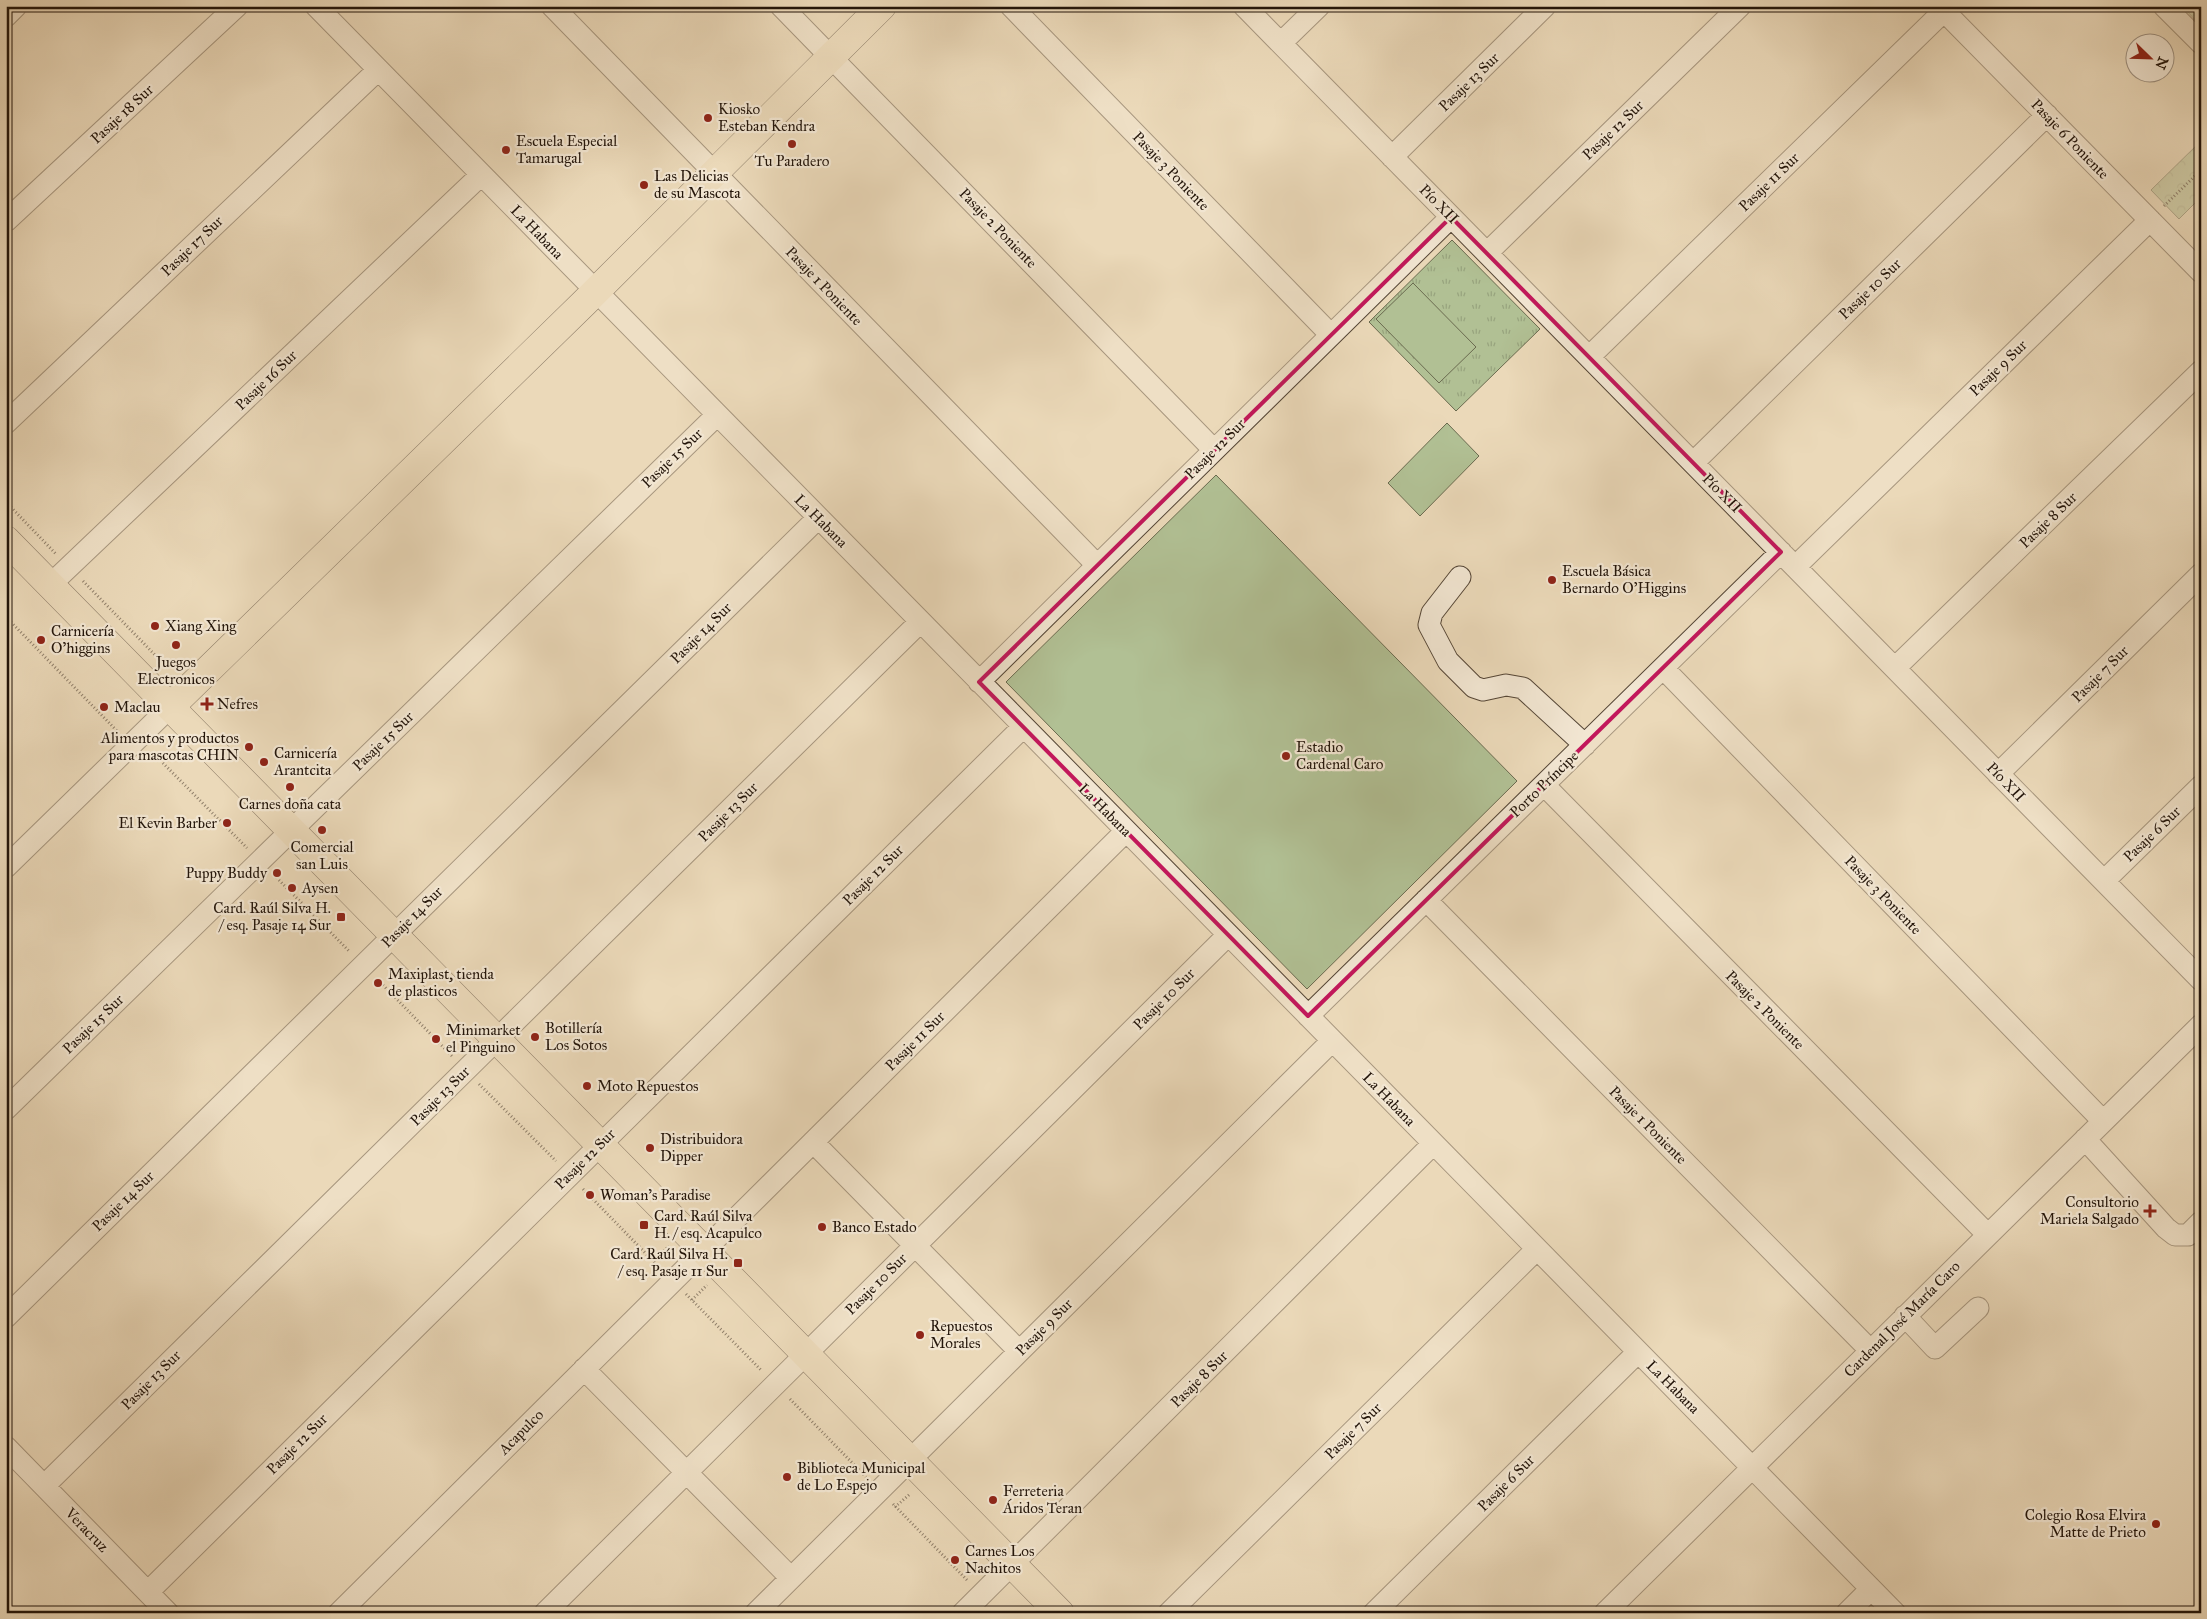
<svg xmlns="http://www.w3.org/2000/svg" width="2207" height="1619" font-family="'IM FELL Great Primer',serif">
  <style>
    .grass { fill: url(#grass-tufts); stroke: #6a6a4f }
    .park { fill: url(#park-crowns); stroke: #6a6a4f }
    .pitch { fill: #b1c094; stroke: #6a6a4f }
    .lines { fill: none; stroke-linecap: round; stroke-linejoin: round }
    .minor-casing { stroke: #554636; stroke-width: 23 }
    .major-casing { stroke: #23150a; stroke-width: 29 }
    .path { stroke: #23150a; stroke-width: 3; stroke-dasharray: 1 2.5; stroke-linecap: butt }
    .minor { stroke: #f2e6d2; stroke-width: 21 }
    .major { stroke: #ebd9b9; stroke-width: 28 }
    .marked { fill: none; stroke: #c2185b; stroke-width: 4; stroke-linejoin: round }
    .poi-dot { fill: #8f2418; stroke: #f2e6d2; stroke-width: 2 }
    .labels { text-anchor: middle; stroke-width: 4.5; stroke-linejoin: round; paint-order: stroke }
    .street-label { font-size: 15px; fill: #23150a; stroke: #f2e6d2 }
    .poi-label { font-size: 15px; fill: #23150a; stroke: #f2e6d2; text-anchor: start }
  </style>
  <defs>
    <pattern id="grass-tufts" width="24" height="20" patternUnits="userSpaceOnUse" patternTransform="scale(1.25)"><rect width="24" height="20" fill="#b1c094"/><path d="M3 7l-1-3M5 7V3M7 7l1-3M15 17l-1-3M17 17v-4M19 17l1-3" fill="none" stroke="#98a47e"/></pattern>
    <pattern id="park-crowns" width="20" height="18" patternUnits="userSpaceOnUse" patternTransform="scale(1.25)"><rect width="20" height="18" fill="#b1c094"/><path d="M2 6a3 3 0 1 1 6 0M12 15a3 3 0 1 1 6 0" fill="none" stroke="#98a47e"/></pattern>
  </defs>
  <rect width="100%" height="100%" fill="#ebd9b9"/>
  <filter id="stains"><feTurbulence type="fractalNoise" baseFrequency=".004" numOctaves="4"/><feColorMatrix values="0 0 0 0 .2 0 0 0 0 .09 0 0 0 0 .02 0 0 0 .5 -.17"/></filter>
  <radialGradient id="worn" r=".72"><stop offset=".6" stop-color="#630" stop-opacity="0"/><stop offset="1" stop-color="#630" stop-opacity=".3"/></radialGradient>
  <path class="grass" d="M1452 240 1540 329 1456 411 1369 322Z"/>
  <path class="park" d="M2182 6H2201V26Z
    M2201 141V197L2179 219 2151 190Z"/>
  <path class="pitch" d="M1413 283 1476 347 1439 383 1376 319Z
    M1447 423 1479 456 1420 516 1388 483Z
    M1216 475 1517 781 1307 989 1006 682Z"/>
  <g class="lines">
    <g class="minor-casing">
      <path id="minor" d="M316 6 1895 1613
        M552 6 1097 565
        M781 6 1214 450
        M1011 6 1331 335
        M1244 6 2201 980
        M1939 6 2201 272
        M2164 6 2201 43
        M6 16 16 6
        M1281 43 1319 6
        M1392 157 1545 6
        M6 221 237 6
        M1487 253 1740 6
        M1589 357 1949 6
        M6 423 378 70
        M1693 463 2047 115
        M1795 567 2150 220
        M1460 577 1432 613 1429 625 1448 661 1474 687 1483 690 1506 685 1523 688 1585 745
        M50 585 481 175
        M1663 668 2103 1121
        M1895 668 2201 371
        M979 682 1451 217
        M1998 774 2201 574
        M1544 785 1987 1234
        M6 867 170 707
        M2104 881 2201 786
        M1426 900 1870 1350
        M1308 1016 1781 552
        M6 1109 717 415
        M2085 1139 2166 1228 2175 1235H2188L2201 1222
        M813 1142 1019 1351
        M1905 1316 1935 1348 1978 1308
        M6 1317 818 518
        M584 1369 791 1578
        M6 1447 168 1613
        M44 1486 920 622
        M148 1592 1023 727
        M339 1613 1126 831
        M545 1613 1228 935
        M756 1613 1332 1041
        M963 1613 1433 1144
        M1169 1613 1537 1249
        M1374 1613 1638 1352
        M1605 1613 2201 1025
        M1847 1613 1871 1589"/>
    </g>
    <g class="major-casing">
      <path id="major" d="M6 540 1060 1613
        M170 707 584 303 882 6"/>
    </g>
    <path class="path" d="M2164 206 2201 170
      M6 502 56 554
      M83 581 159 659
      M6 617 118 732
      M153 753 247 848
      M274 875 349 951
      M378 980 452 1056
      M479 1084 556 1161
      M583 1189 659 1267
      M654 1261 669 1246
      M686 1294 761 1370
      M692 1300 707 1285
      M790 1399 866 1477
      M893 1504 967 1580
      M895 1507 910 1494"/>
    <use href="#minor" class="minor"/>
    <use href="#major" class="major"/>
  </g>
  <path d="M0 0H2207V1619H0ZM1451 217 1781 552 1308 1016 979 682Z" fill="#ebd9b9" fill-opacity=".55" fill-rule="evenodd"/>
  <path class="marked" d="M1451 217 1781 552 1308 1016 979 682Z"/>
  <g class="poi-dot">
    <circle cx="708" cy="118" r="5"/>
    <circle cx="792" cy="144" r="5"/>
    <circle cx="506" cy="150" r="5"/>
    <circle cx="644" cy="185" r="5"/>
    <circle cx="1552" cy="580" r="5"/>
    <circle cx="155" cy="626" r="5"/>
    <circle cx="41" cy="640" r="5"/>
    <circle cx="176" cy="645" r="5"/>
    <path d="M204.5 696.5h5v5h5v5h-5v5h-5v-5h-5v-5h5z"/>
    <circle cx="104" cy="707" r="5"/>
    <circle cx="249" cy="747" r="5"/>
    <circle cx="1286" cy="756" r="5"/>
    <circle cx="264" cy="762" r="5"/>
    <circle cx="290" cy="787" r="5"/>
    <circle cx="227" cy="823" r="5"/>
    <circle cx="322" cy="830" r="5"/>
    <circle cx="277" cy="873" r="5"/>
    <circle cx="292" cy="888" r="5"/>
    <rect x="336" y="912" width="10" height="10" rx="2.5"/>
    <circle cx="378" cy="983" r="5"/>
    <circle cx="535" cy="1037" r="5"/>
    <circle cx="436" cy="1039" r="5"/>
    <circle cx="587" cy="1086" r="5"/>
    <circle cx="650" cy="1148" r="5"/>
    <circle cx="590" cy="1195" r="5"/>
    <path d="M2147.5 1203.5h5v5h5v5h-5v5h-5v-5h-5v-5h5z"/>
    <rect x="639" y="1220" width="10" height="10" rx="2.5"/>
    <circle cx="822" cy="1227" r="5"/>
    <rect x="733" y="1258" width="10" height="10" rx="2.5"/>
    <circle cx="920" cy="1335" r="5"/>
    <circle cx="787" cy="1477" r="5"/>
    <circle cx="993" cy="1500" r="5"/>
    <circle cx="2156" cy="1524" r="5"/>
    <circle cx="955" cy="1560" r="5"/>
  </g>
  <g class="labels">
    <g class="street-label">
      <text transform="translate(1469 82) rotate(-44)" y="5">Pasaje 13 Sur</text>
      <text transform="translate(122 114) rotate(-43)" y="5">Pasaje 18 Sur</text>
      <text transform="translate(1613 130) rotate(-44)" y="5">Pasaje 12 Sur</text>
      <text transform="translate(2070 139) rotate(46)" y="5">Pasaje 6 Poniente</text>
      <text transform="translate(1171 171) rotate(46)" y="5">Pasaje 3 Poniente</text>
      <text transform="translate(1769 182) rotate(-44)" y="5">Pasaje 11 Sur</text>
      <text transform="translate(1439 204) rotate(45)" y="5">Pío XII</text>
      <text transform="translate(998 228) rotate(46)" y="5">Pasaje 2 Poniente</text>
      <text transform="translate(537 232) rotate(46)" y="5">La Habana</text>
      <text transform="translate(192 246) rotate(-44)" y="5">Pasaje 17 Sur</text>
      <text transform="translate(824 286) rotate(46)" y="5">Pasaje 1 Poniente</text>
      <text transform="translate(1870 289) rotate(-44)" y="5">Pasaje 10 Sur</text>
      <text transform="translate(1998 368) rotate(-44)" y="5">Pasaje 9 Sur</text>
      <text transform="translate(266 380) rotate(-44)" y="5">Pasaje 16 Sur</text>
      <text transform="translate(1215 449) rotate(-45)" y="5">Pasaje 12 Sur</text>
      <text transform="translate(672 458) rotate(-44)" y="5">Pasaje 15 Sur</text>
      <text transform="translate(1722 493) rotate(45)" y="5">Pío XII</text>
      <text transform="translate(2048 520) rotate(-44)" y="5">Pasaje 8 Sur</text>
      <text transform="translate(821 521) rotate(45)" y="5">La Habana</text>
      <text transform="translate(701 633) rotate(-45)" y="5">Pasaje 14 Sur</text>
      <text transform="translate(2100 674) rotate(-45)" y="5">Pasaje 7 Sur</text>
      <text transform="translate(383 741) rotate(-44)" y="5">Pasaje 15 Sur</text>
      <text transform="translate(2006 782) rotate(46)" y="5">Pío XII</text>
      <text transform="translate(1544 784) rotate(-44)" y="5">Porto Príncipe</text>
      <text transform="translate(1105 810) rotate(45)" y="5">La Habana</text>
      <text transform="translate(728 812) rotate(-45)" y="5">Pasaje 13 Sur</text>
      <text transform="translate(2152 834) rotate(-44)" y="5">Pasaje 6 Sur</text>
      <text transform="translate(873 875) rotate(-45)" y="5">Pasaje 12 Sur</text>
      <text transform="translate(1883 895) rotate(46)" y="5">Pasaje 3 Poniente</text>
      <text transform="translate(412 917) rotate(-45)" y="5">Pasaje 14 Sur</text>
      <text transform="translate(1164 999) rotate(-45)" y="5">Pasaje 10 Sur</text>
      <text transform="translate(1765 1010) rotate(45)" y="5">Pasaje 2 Poniente</text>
      <text transform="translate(93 1024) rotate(-44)" y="5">Pasaje 15 Sur</text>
      <text transform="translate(915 1041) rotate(-45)" y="5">Pasaje 11 Sur</text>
      <text transform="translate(440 1096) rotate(-45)" y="5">Pasaje 13 Sur</text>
      <text transform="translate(1389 1099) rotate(46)" y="5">La Habana</text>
      <text transform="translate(1648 1125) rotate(45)" y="5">Pasaje 1 Poniente</text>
      <text transform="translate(585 1159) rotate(-45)" y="5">Pasaje 12 Sur</text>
      <text transform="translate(123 1201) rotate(-44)" y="5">Pasaje 14 Sur</text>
      <text transform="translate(876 1284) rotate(-45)" y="5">Pasaje 10 Sur</text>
      <text transform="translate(1902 1319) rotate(-45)" y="5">Cardenal José María Caro</text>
      <text transform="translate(1044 1327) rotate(-45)" y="5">Pasaje 9 Sur</text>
      <text transform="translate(1199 1379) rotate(-45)" y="5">Pasaje 8 Sur</text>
      <text transform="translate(151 1380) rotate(-45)" y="5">Pasaje 13 Sur</text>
      <text transform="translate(1673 1387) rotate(45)" y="5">La Habana</text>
      <text transform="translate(1353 1431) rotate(-45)" y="5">Pasaje 7 Sur</text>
      <text transform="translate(521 1432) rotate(-45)" y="5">Acapulco</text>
      <text transform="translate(297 1444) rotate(-45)" y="5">Pasaje 12 Sur</text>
      <text transform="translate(1506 1483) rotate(-45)" y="5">Pasaje 6 Sur</text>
      <text transform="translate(87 1530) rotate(46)" y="5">Veracruz</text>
    </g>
    <g class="poi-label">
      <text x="718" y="114">Kiosko<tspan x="718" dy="17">Esteban Kendra</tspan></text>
      <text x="516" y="146">Escuela Especial<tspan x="516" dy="17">Tamarugal</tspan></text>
      <text x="792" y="166" text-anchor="middle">Tu Paradero</text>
      <text x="654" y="181">Las Delicias<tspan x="654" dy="17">de su Mascota</tspan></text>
      <text x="1562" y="576">Escuela Básica<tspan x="1562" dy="17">Bernardo O'Higgins</tspan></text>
      <text x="165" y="631">Xiang Xing</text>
      <text x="51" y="636">Carnicería<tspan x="51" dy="17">O'higgins</tspan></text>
      <text x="176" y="667" text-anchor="middle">Juegos<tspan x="176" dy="17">Electronicos</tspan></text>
      <text x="217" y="709">Nefres</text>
      <text x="114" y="712">Maclau</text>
      <text x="239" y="743" text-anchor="end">Alimentos y productos<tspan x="239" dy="17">para mascotas CHIN</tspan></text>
      <text x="1296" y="752">Estadio<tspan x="1296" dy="17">Cardenal Caro</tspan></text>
      <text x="274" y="758">Carnicería<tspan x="274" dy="17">Arantcita</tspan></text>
      <text x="290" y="809" text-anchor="middle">Carnes doña cata</text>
      <text x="217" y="828" text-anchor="end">El Kevin Barber</text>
      <text x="322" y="852" text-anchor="middle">Comercial<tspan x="322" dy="17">san Luis</tspan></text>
      <text x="267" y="878" text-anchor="end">Puppy Buddy</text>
      <text x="302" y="893">Aysen</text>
      <text x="331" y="913" text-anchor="end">Card. Raúl Silva H.<tspan x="331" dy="17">/ esq. Pasaje 14 Sur</tspan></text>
      <text x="388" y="979">Maxiplast, tienda<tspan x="388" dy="17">de plasticos</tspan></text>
      <text x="545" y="1033">Botillería<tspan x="545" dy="17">Los Sotos</tspan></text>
      <text x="446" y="1035">Minimarket<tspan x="446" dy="17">el Pinguino</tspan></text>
      <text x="597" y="1091">Moto Repuestos</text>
      <text x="660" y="1144">Distribuidora<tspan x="660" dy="17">Dipper</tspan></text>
      <text x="600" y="1200">Woman's Paradise</text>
      <text x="2139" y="1207" text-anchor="end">Consultorio<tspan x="2139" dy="17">Mariela Salgado</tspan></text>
      <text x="654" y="1221">Card. Raúl Silva<tspan x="654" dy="17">H. / esq. Acapulco</tspan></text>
      <text x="832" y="1232">Banco Estado</text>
      <text x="728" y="1259" text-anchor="end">Card. Raúl Silva H.<tspan x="728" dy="17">/ esq. Pasaje 11 Sur</tspan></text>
      <text x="930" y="1331">Repuestos<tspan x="930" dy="17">Morales</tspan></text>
      <text x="797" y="1473">Biblioteca Municipal<tspan x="797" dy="17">de Lo Espejo</tspan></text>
      <text x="1003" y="1496">Ferreteria<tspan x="1003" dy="17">Áridos Teran</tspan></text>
      <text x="2146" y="1520" text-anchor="end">Colegio Rosa Elvira<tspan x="2146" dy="17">Matte de Prieto</tspan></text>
      <text x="965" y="1556">Carnes Los<tspan x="965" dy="17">Nachitos</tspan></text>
    </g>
  </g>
  <rect width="2207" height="1619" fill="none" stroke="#ebd9b9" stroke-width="25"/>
  <rect x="8" y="8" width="2192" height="1604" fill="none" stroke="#23150a" stroke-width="2.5"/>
  <rect x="12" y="12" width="2182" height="1594" fill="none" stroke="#23150a"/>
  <g transform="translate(2150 58) rotate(113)"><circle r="24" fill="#f2e6d2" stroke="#9f9282"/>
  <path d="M0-4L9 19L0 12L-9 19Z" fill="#8f2418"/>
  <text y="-8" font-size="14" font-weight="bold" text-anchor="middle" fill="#23150a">N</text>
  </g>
  <rect width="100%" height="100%" filter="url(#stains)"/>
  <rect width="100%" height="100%" fill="url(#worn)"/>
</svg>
